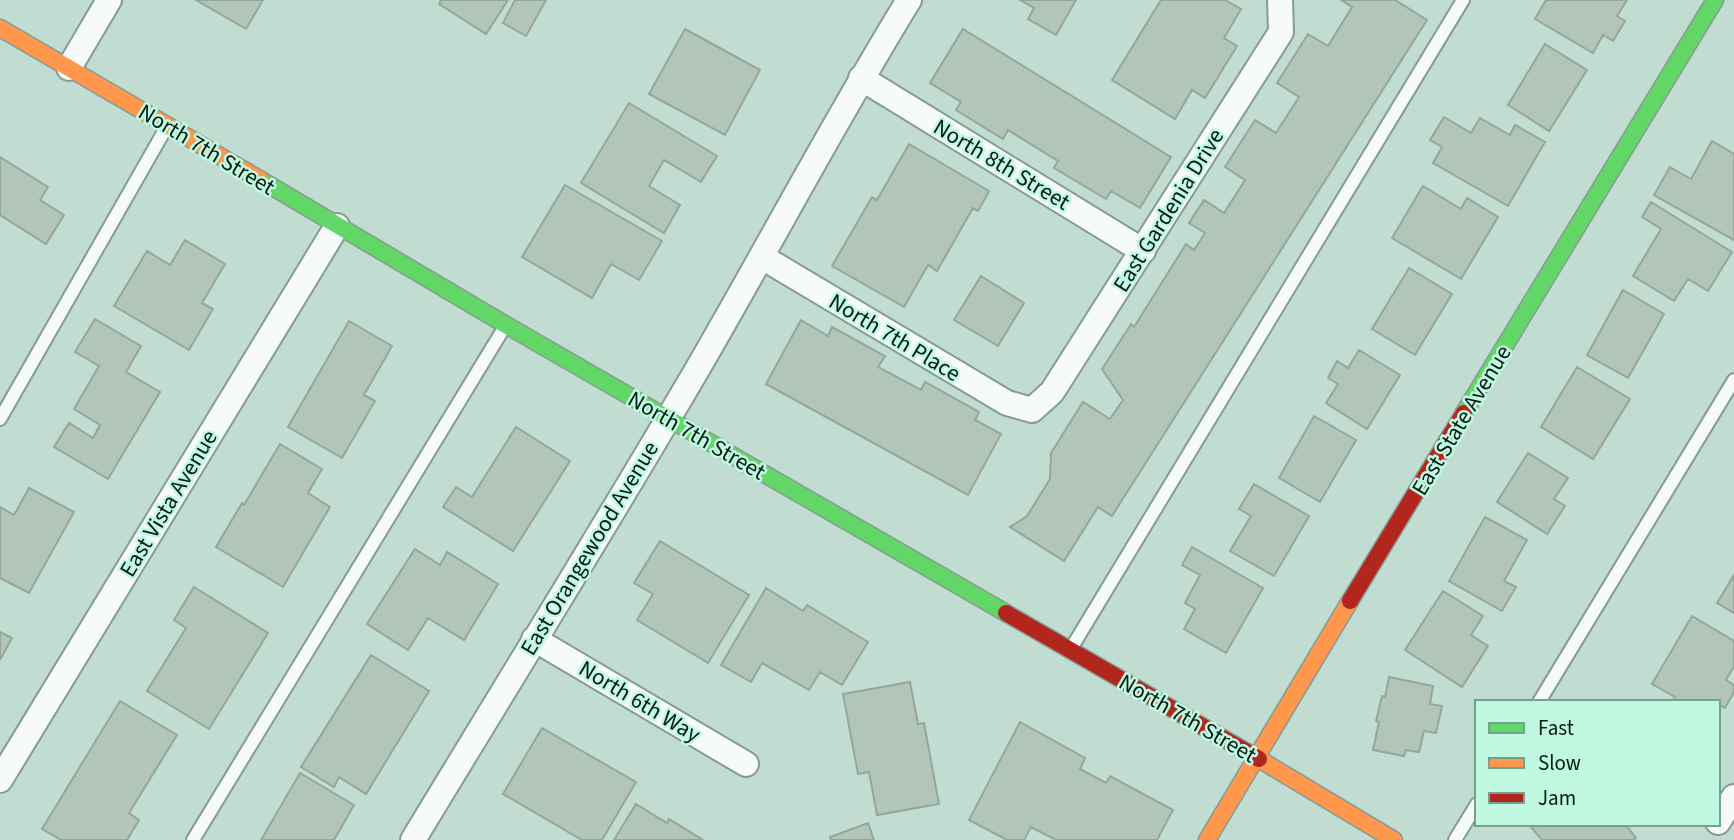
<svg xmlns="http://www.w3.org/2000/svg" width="1734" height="840" font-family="'Source Sans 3',sans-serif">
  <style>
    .building { fill: #b2c5ba; stroke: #93a79c; stroke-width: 2 }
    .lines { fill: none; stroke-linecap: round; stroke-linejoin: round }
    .lane-casing { stroke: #869c93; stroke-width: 16 }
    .street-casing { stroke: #869c93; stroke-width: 28 }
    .fast-casing { stroke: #869c93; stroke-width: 19 }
    .slow-casing { stroke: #869c93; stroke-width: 19 }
    .jam-casing { stroke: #869c93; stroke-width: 19 }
    .lane { stroke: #f6faf8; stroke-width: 12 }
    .street { stroke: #f6faf8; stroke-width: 24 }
    .fast { stroke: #63d668; stroke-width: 16 }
    .slow { stroke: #ff974d; stroke-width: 16 }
    .jam { stroke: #b3261e; stroke-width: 16 }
    .labels { text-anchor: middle; stroke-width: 5; stroke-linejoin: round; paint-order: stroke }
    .street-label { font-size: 23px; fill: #061b14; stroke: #c1f8e2 }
  </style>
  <rect width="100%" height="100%" fill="#c1ddd2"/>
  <path class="building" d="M196 0H263L246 29Z
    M441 0H508L486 34 439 4Z
    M515 0H546L526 36 503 23Z
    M1020 0H1076L1056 35 1028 19 1034 8Z
    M1161 0H1225L1241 9 1224 38 1237 46 1205 98 1192 90 1175 119 1112 80Z
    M1341 0H1395L1427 20 1112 516 1098 507 1064 561 1010 527 1027 516 1050 479 1051 453 1083 402 1110 419 1123 400 1102 369 1131 324 1134 327 1186 244 1194 250 1205 233 1189 223 1204 200 1224 213 1245 180 1225 167 1255 120 1276 133 1299 97 1277 83 1308 34 1328 46 1352 7Z
    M1546 0H1627L1617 16 1625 21 1613 41 1603 35 1593 53 1535 19Z
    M685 29 760 70 725 135 649 94Z
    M963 29 1171 157 1140 208 1111 191 1106 199 1054 168 1058 161 1008 130 1003 139 956 110 961 102 930 83Z
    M1545 44 1587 70 1549 131 1508 105Z
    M629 103 717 156 701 182 664 160 649 186 680 205 664 233 581 183Z
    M1444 117 1471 133 1480 118 1510 135 1515 125 1545 142 1508 206 1433 163 1442 147 1430 140Z
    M1712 141 1734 154V240L1654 195 1670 167 1691 179Z
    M909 144 989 191 978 211 973 208 937 271 928 265 904 307 832 266 872 197 877 200Z
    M0 157 48 187 40 200 64 215 46 244 0 215Z
    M565 185 662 241 639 280 611 264 592 298 522 257Z
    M1423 186 1461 209 1467 198 1498 217 1461 279 1392 238Z
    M1651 202 1732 252 1708 291 1688 279 1674 301 1633 276 1661 229 1642 217Z
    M185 240 225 264 202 303 213 309 189 350 114 306 147 251 170 265Z
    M1409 268 1452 294 1415 355 1372 329Z
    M981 276 1024 303 998 346 954 320Z
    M1623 290 1664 314 1628 378 1587 355Z
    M95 319 141 346 126 372 160 392 108 479 54 447 69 423 93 438 100 425 74 409 99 366 75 352Z
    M801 320 828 336 832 327 885 356 878 367 921 390 925 382 979 412 975 420 1001 434 968 495 766 384Z
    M349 321 392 346 364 395 375 401 342 458 288 427Z
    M1359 350 1400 375 1367 429 1326 403 1338 384 1328 378 1337 361 1348 368Z
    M1577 367 1630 399 1593 459 1541 427Z
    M1314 416 1356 440 1320 502 1279 478Z
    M516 427 570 461 513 551 443 507 456 487 472 497Z
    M280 444 322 469 308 493 330 507 283 587 216 547 242 503 244 505Z
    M1528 453 1568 478 1554 499 1565 506 1547 534 1497 502Z
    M1254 484 1309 516 1274 576 1230 551 1251 516 1239 509Z
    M29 488 74 512 29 593 0 578V507L14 515Z
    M1485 517 1527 540 1504 581 1516 587 1502 611 1449 581Z
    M660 541 749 595 708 663 637 620 653 594 634 583Z
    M1192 547 1263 588 1226 653 1184 629 1195 609 1185 603 1200 575 1182 565Z
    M415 549 440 565 447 552 498 584 464 640 428 618 408 650 367 624Z
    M1734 575V613L1717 603Z
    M194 587 268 633 209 729 147 691 186 628 174 620Z
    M766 588 803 611 807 605 868 642 842 685 820 672 809 690 762 663 751 682 721 665Z
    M1443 591 1483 616 1471 635 1488 646 1462 687 1405 650Z
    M1692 616 1734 641V666L1726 680 1734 685V692L1725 708 1718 704V702H1672L1675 697 1652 684Z
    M0 632 12 638 0 660Z
    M371 655 429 691 366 794 339 777 334 787 301 767Z
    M1389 677 1433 686 1430 704 1442 706 1436 733 1424 731 1419 752 1406 750 1404 756 1373 750 1379 722 1376 721 1382 696 1385 697Z
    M910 682 918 724 924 723 939 804 877 815 869 772 858 774 843 694Z
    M120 701 177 735 129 813 139 820 127 840H61L42 829Z
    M1020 722 1085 758 1080 769 1106 783 1110 776 1173 810 1157 840H1056L1031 827 1024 840H1007L969 820Z
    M542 728 636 782 602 840H582L503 794Z
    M300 773 354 805 334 840H261Z
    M636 804 667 823 669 819 703 840H614Z
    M868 823 874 840H831L830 837Z
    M1534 824H1625L1636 838 1633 840H1542L1531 827Z"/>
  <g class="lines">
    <g class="lane-casing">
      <path id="lane" d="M0 419 166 128
        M1072 647 1463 0
        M1539 702 1734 380
        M193 840 504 328
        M1455 840 1477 804"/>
    </g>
    <g class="street-casing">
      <path id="street" d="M69 68 109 0
        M861 78 1143 251
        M762 257 1007 403 1032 410 1052 392 1281 32 1280 0
        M534 639 746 764
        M0 780 337 226
        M1718 822 1734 797
        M413 840C508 683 605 527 698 368 769 246 835 120 909 0"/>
    </g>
    <g class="fast-casing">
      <path id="fast" d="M261 180 506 325 1006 613
        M1464 413 1715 0"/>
    </g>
    <g class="slow-casing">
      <path id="slow" d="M0 28 261 180
        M1259 759 1394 840
        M1207 840 1350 601"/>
    </g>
    <g class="jam-casing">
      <path id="jam" d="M1350 601 1464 413
        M1006 613 1259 759"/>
    </g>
    <use href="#lane" class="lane"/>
    <use href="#street" class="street"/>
    <use href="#fast" class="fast"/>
    <use href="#slow" class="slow"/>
    <use href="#jam" class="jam"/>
  </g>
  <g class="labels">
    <g class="street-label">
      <text transform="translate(207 149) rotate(31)" y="8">North 7th Street</text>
      <text transform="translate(1002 164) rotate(31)" y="8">North 8th Street</text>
      <text transform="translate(1168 210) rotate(-58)" y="8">East Gardenia Drive</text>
      <text transform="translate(895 337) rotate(31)" y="8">North 7th Place</text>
      <text transform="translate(1461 420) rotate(-59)" y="8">East State Avenue</text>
      <text transform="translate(697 435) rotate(30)" y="8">North 7th Street</text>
      <text transform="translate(168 503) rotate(-59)" y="8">East Vista Avenue</text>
      <text transform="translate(589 548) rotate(-59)" y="8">East Orangewood Avenue</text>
      <text transform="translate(640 701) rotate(31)" y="8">North 6th Way</text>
      <text transform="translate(1188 718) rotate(30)" y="8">North 7th Street</text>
    </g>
  </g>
  <rect x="1475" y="700" width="245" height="126" fill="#c1f8e2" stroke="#76a090" stroke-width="2"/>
  <rect x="1489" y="723" width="35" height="10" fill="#63d668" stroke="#76a090" stroke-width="2"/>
  <text x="1538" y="735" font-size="21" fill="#061b14">Fast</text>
  <rect x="1489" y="758" width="35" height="10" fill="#ff974d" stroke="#76a090" stroke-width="2"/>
  <text x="1538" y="770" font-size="21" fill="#061b14">Slow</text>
  <rect x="1489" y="793" width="35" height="10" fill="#b3261e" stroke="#76a090" stroke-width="2"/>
  <text x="1538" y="805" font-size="21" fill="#061b14">Jam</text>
</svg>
